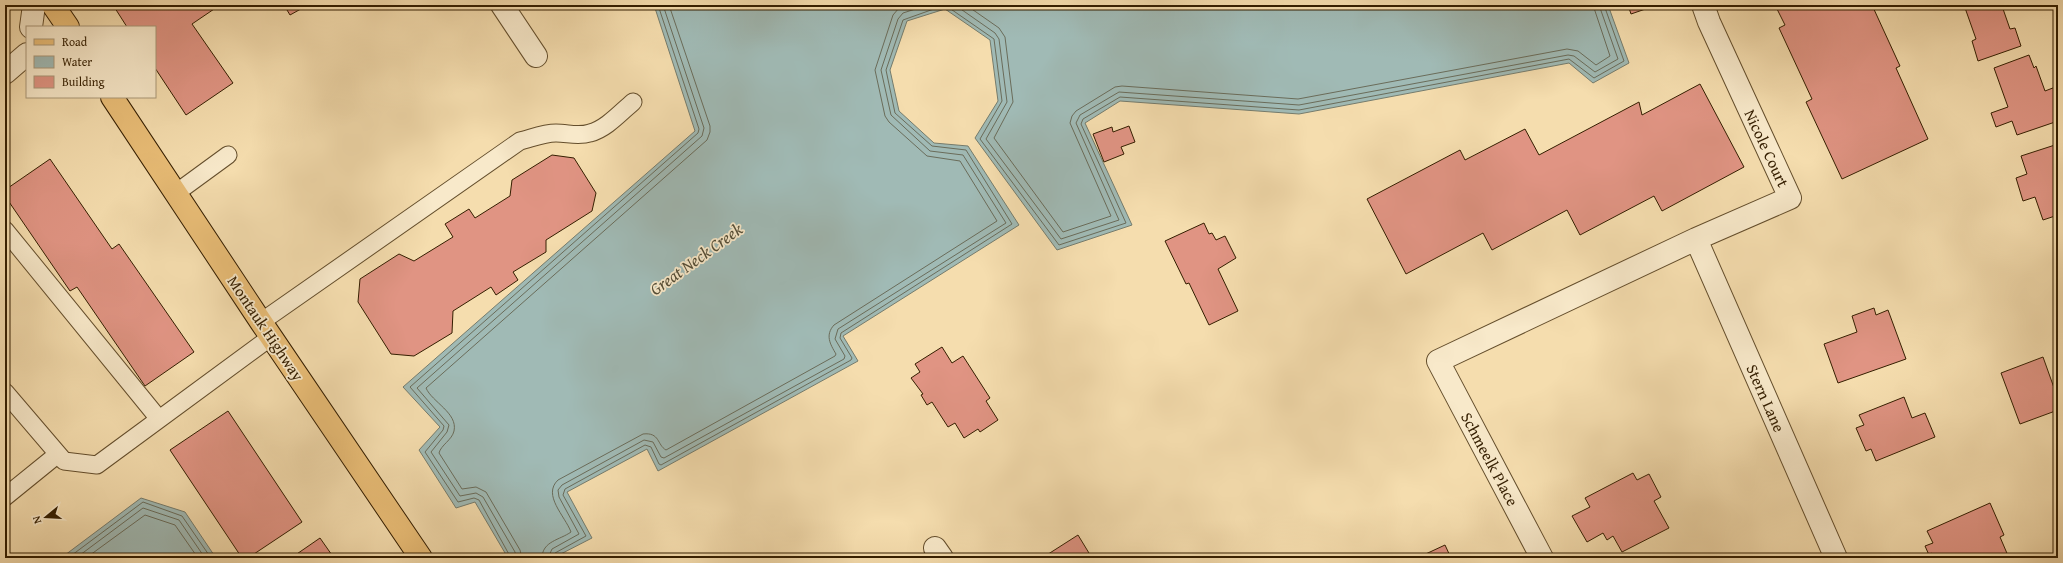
<svg xmlns="http://www.w3.org/2000/svg" width="2063" height="563" font-family="'Gentium Book Plus',serif">
  <style>
    .water { fill: #a0bab5; stroke: #757c6d }
    .lines { fill: none; stroke-linecap: round; stroke-linejoin: round }
    .shore { stroke: #6a6c5a; stroke-width: 1 }
    .building { fill: #e09483; stroke: #341e00 }
    .lane-casing { stroke: #644e2c; stroke-width: 19 }
    .street-casing { stroke: #644e2c; stroke-width: 24 }
    .primary-casing { stroke: #341e00; stroke-width: 24 }
    .lane { stroke: #f8e9ca; stroke-width: 17 }
    .street { stroke: #f8e9ca; stroke-width: 22 }
    .primary { stroke: #eabe77; stroke-width: 22 }
    .labels { text-anchor: middle; stroke-width: 3.5; stroke-linejoin: round; paint-order: stroke }
    .street-label { font-size: 16px; fill: #341e00; stroke: #f8e9ca }
    .water-label { font-size: 17px; font-style: italic; fill: #544d36; stroke: #f8e9ca }
  </style>
  <rect width="100%" height="100%" fill="#f5ddae"/>
  <filter id="stains"><feTurbulence type="fractalNoise" baseFrequency=".005" numOctaves="4"/><feColorMatrix values="0 0 0 0 .2 0 0 0 0 .09 0 0 0 0 .02 0 0 0 .5 -.17"/></filter>
  <radialGradient id="worn" r=".72"><stop offset=".6" stop-color="#630" stop-opacity="0"/><stop offset="1" stop-color="#630" stop-opacity=".3"/></radialGradient>
  <path class="water" d="M654 5H1608L1629 63 1593 83 1569 63 1299 114 1120 101 1085 123 1132 225 1057 250 975 138 998 101 990 40 945 9 907 21 890 70 899 111 934 143 968 146 1019 225 843 336 858 361 658 471 647 449 567 492 592 538 553 558H508L475 502 456 508 419 450 440 427 403 387 695 131Z
    M141 498 185 512 216 558H61Z"/>
  <g class="lines">
    <path class="shore" d="M945 5 994 39 1002 101 980 139 1059 245 1126 223 1081 124 1083 119 1120 97 1299 110 1569 59 1594 78 1624 61 1604 5
      M955 5 995 33 999 39 1007 102 986 139 1061 239 1119 220 1076 123 1080 115 1119 92 1299 105 1568 55 1574 56 1595 72 1618 59 1599 5
      M966 5 999 28 1005 37 1013 102 994 138 1063 232 1111 216 1070 123 1072 116 1076 111 1115 87 1122 86 1298 99 1567 49 1578 51 1596 65 1610 56 1593 5
      M68 558 143 502 182 516 211 558
      M76 558 143 508 179 520 205 558
      M86 558 145 515 175 525 198 558
      M511 558 479 500 474 498 458 502 425 452 443 430 444 426 410 387 698 133 699 129 658 5
      M516 558 515 552 483 497 476 493 460 496 431 452 447 432 449 425 417 388 702 136 704 128 663 5
      M522 558 520 550 486 492 476 487 462 489 439 453C441 445 452 440 454 431 458 413 432 402 426 388L707 140 710 132V126L669 5
      M542 558C542 541 560 540 571 532 565 516 542 495 558 480L643 434C660 432 657 445 666 450L835 356 836 354C830 344 825 335 834 325L997 221 960 161 927 156 889 122 885 116 875 70 893 15 899 8 909 5
      M548 558 552 549 579 534 559 497 558 490 562 485 644 440 653 442 661 457 664 458 844 359 845 356 835 339 838 329 1006 223 963 155 930 151 891 115 881 70 898 19 903 13 928 5
      M553 558 555 553 586 536 563 495 565 489 645 445 651 447 659 464 661 465 851 360 852 358 840 338 841 333 1012 224 966 150 932 146 895 113 886 70 903 20 945 5"/>
  </g>
  <path class="building" d="M113 5H220L192 24 233 83 186 115 155 68V27H127Z
    M284 5H308L290 15Z
    M1628 5H1657L1631 14Z
    M1775 5H1872L1900 66 1896 68 1928 139 1842 179 1806 102 1812 99 1779 28 1785 25Z
    M1964 5H2004L2002 6 2010 29 2015 28 2021 46 1978 61 1972 41 1976 39Z
    M2029 55 2034 68 2036 66 2045 91 2058 86V121L2017 135 2012 121 1996 127 1991 113 2008 107 1994 68Z
    M1700 84 1744 167 1662 211 1654 196 1580 235 1567 210 1492 250 1483 233 1406 274 1367 199 1460 150 1465 160 1525 129 1539 155 1639 102 1642 115Z
    M1129 126 1135 142 1121 147 1124 154 1104 162 1093 134 1112 127 1113 132Z
    M2058 144V215L2043 220 2035 197 2023 201 2016 178 2027 174 2021 156Z
    M552 155 574 158 596 193 592 211 546 240V252L513 272 518 280 496 295 491 287 453 311 452 333 414 356 391 354 358 302 360 279 399 254 414 261 453 237 445 224 469 209 475 218 510 196 512 180Z
    M50 159 112 249 119 244 194 352 145 386 77 287 70 291 5 196V190Z
    M1204 223 1209 234 1212 233 1216 240 1225 236 1236 258 1218 269 1238 311 1209 325 1189 283 1186 284 1165 241Z
    M1874 308 1876 315 1888 310 1906 359 1838 383 1824 344 1857 332 1852 316Z
    M942 347 952 363 963 356 990 398 986 401 998 420 980 432 978 429 964 438 955 423 948 427 932 402 927 405 921 395 923 394 911 378 920 372 915 364Z
    M2043 357 2058 399V410L2020 424 2001 373Z
    M1904 397 1912 418 1925 413 1935 437 1876 461 1871 449 1866 451 1856 428 1864 425 1859 415Z
    M228 411 302 522 248 558H242L170 450Z
    M1633 473 1637 480 1649 474 1661 497 1654 501 1669 528 1622 552 1613 536 1607 540 1603 533 1587 542 1572 516 1590 507 1585 498Z
    M1990 503 2004 535 2000 537 2009 558H1934L1932 553 1929 555 1925 546 1933 543 1927 531Z
    M1078 535 1092 558H1042Z
    M320 538 334 558H291Z
    M1445 545 1451 558H1417Z"/>
  <g class="lines">
    <g class="lane-casing">
      <path id="lane" d="M176 193 228 155
        M5 230 159 419
        M261 322 520 141C532 138 544 133 556 133 568 133 578 137 590 133 606 129 620 113 633 102
        M5 392 64 461 97 465 271 337
        M5 497 58 454"/>
    </g>
    <g class="street-casing">
      <path id="street" d="M502 5 536 56
        M31 27 34 5
        M5 73 27 54
        M1696 239 1836 558
        M935 548 942 558
        M1542 558 1438 361 1696 239 1790 198 1709 22 1703 5"/>
    </g>
    <g class="primary-casing">
      <path id="primary" d="M53 5 68 27
        M112 97 261 322 421 558"/>
    </g>
    <use href="#lane" class="lane"/>
    <use href="#street" class="street"/>
    <use href="#primary" class="primary"/>
  </g>
  <g class="labels">
    <g class="street-label">
      <text transform="translate(1767 148) rotate(65)" y="6">Nicole Court</text>
      <text transform="translate(266 328) rotate(56)" y="6">Montauk Highway</text>
      <text transform="translate(1766 398) rotate(66)" y="6">Stern Lane</text>
      <text transform="translate(1490 459) rotate(62)" y="6">Schmeelk Place</text>
    </g>
    <g class="water-label">
      <text transform="translate(696 259) rotate(-36)" y="6">Great Neck Creek</text>
    </g>
  </g>
  <rect width="2063" height="563" fill="none" stroke="#f5ddae" stroke-width="20"/>
  <rect x="6" y="6" width="2051" height="551" fill="none" stroke="#341e00" stroke-width="2"/>
  <rect x="10" y="10" width="2043" height="543" fill="none" stroke="#341e00"/>
  <rect x="26" y="26" width="130" height="72" fill="#f8e9ca" stroke="#aa9879"/>
  <rect x="34" y="39" width="20" height="6" fill="#eabe77" stroke="#aa9879"/>
  <text x="62" y="46" font-size="12" fill="#341e00">Road</text>
  <rect x="34" y="56" width="20" height="12" fill="#a0bab5" stroke="#aa9879"/>
  <text x="62" y="66" font-size="12" fill="#341e00">Water</text>
  <rect x="34" y="76" width="20" height="12" fill="#e09483" stroke="#aa9879"/>
  <text x="62" y="86" font-size="12" fill="#341e00">Building</text>
  <g transform="translate(46 517) rotate(252)" stroke="#f8e9ca" stroke-width="3" paint-order="stroke">
  <path d="M0-3L7 15L0 10L-7 15Z" fill="#341e00"/>
  <text y="-6" font-size="11" font-weight="bold" text-anchor="middle" fill="#341e00">N</text>
  </g>
  <rect width="100%" height="100%" filter="url(#stains)"/>
  <rect width="100%" height="100%" fill="url(#worn)"/>
</svg>
